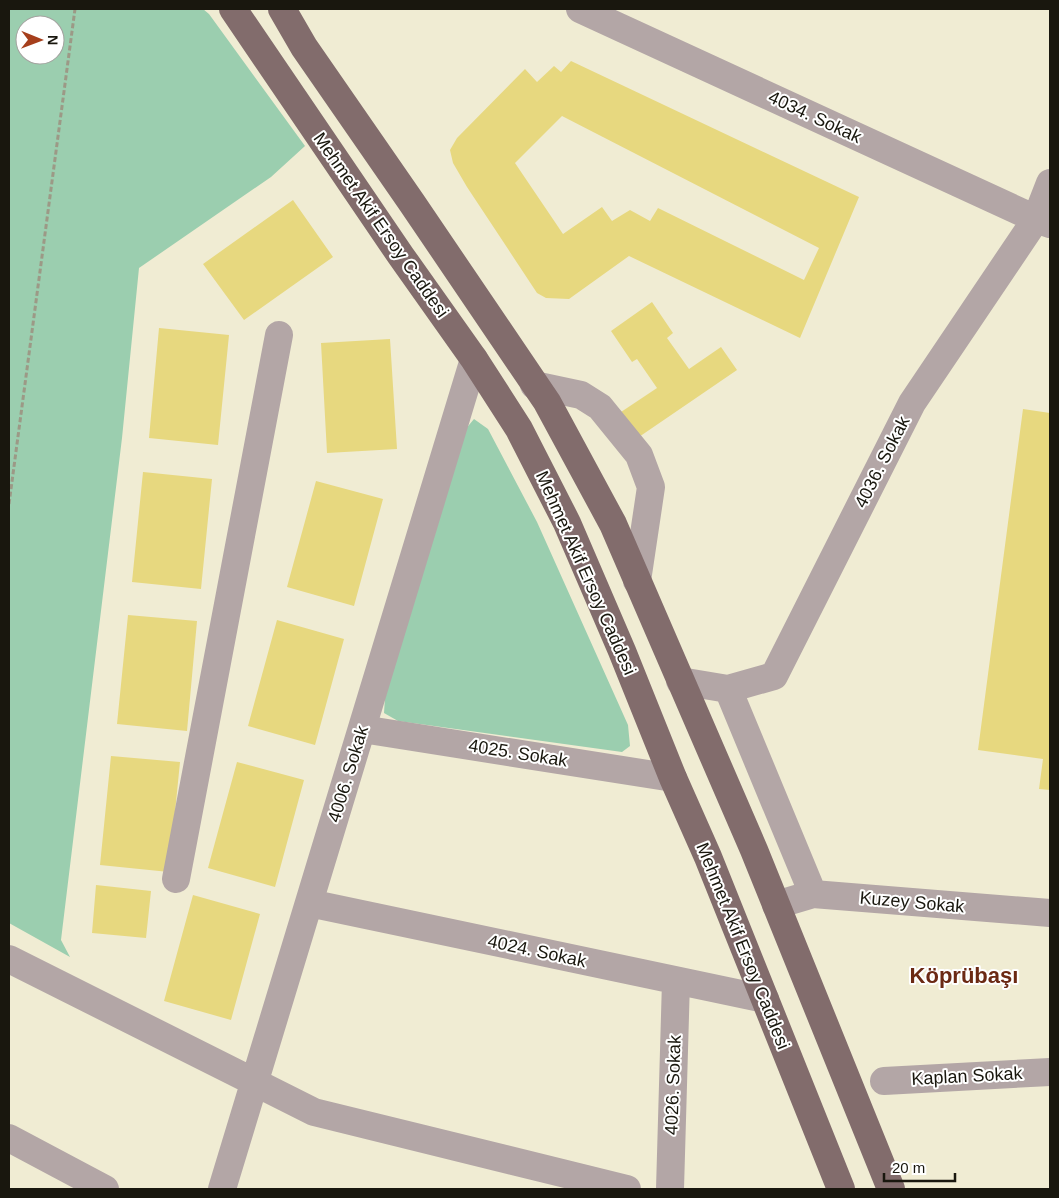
<svg xmlns="http://www.w3.org/2000/svg" width="1059" height="1198" font-family="Helvetica,sans-serif">
  <style>
    .green { fill: #9bceaf; fill-rule: evenodd }
    .building { fill: #e7d87f; fill-rule: evenodd }
    .lines { fill: none; stroke-linecap: round; stroke-linejoin: round }
    .path { stroke: #9c9986; stroke-width: 3; stroke-dasharray: 5 2.5; stroke-linecap: butt }
    .minor { stroke: #b3a6a6; stroke-width: 28 }
    .major { stroke: #826c6c; stroke-width: 28 }
    .labels { text-anchor: middle; stroke-width: 4; stroke-linejoin: round; paint-order: stroke }
    .street-label { font-size: 18px; fill: #19170e; stroke: #fff }
    .district-label { font-size: 22px; font-weight: bold; fill: #6b2913; stroke: #fff }
  </style>
  <rect width="100%" height="100%" fill="#f0ecd3"/>
  <path class="green" d="M9 9H203L209 14 305 146 271 177 139 268 122 438 61 940 70 957 9 923ZM25 25H55V55H25Z
    M474 419 488 429 537 522 628 725 630 746 622 752 398 721 384 713 385 698 459 437Z"/>
  <path class="building" d="M571 61 859 197 800 338 629 256 569 299 546 298 537 293 467 187 453 163 450 150 457 138 525 69 537 82 554 66 561 72ZM562 116 819 248 804 280 658 208 650 221 630 210 612 221 602 207 563 234 515 163Z
    M293 200 333 257 244 320 203 264Z
    M652 302 673 333 667 338 689 369 721 347 737 370 636 439 618 414 657 388 637 359 632 362 611 331Z
    M159 328 229 335 218 445 149 438Z
    M390 339 397 449 327 453 321 343Z
    M1023 409 1050 413V790L1039 789 1043 759 978 750Z
    M143 472 212 479 201 589 132 582Z
    M316 481 383 499 354 606 287 587Z
    M128 615 197 621 187 731 117 724Z
    M277 620 344 639 315 745 248 726Z
    M111 756 180 762 169 872 100 865Z
    M237 762 304 780 275 887 208 868Z
    M96 885 151 891 146 938 92 933Z
    M193 895 260 914 231 1020 164 1001Z"/>
  <g class="lines">
    <path class="path" d="M9 504 75 9"/>
    <path class="minor" d="M580 9 1036 219 1050 224
      M534 385 581 395 600 407 639 455 651 487 637 581
      M680 681 728 689 813 894
      M728 689 774 676 912 403 1036 219 1050 183
      M362 729 673 778
      M176 879 279 335
      M309 903 765 999
      M776 905 813 894 1050 913
      M9 959 314 1112 627 1189
      M884 1081 1050 1072
      M9 1138 105 1189
      M222 1189 474 359
      M670 1189 676 981"/>
    <path class="major" d="M233 9 401 256 474 359 519 429 567 523 622 651 673 778 708 857 841 1189
      M282 9 304 47 412 203 547 402 613 524 754 850 891 1189"/>
  </g>
  <g class="labels">
    <g class="street-label">
      <text transform="translate(815 117) rotate(25)" y="6">4034. Sokak</text>
      <text transform="translate(381 225) rotate(55)" y="6">Mehmet Akif Ersoy Caddesi</text>
      <text transform="translate(882 462) rotate(-63)" y="6">4036. Sokak</text>
      <text transform="translate(586 573) rotate(66)" y="6">Mehmet Akif Ersoy Caddesi</text>
      <text transform="translate(518 753) rotate(9)" y="6">4025. Sokak</text>
      <text transform="translate(348 774) rotate(-73)" y="6">4006. Sokak</text>
      <text transform="translate(912 902) rotate(5)" y="6">Kuzey Sokak</text>
      <text transform="translate(743 946) rotate(68)" y="6">Mehmet Akif Ersoy Caddesi</text>
      <text transform="translate(537 951) rotate(12)" y="6">4024. Sokak</text>
      <text transform="translate(967 1076) rotate(-3)" y="6">Kaplan Sokak</text>
      <text transform="translate(673 1085) rotate(-88)" y="6">4026. Sokak</text>
    </g>
    <g class="district-label">
      <text x="964" y="983">Köprübaşı</text>
    </g>
  </g>
  <rect width="1059" height="1198" fill="none" stroke="#19170e" stroke-width="20"/>
  <g transform="translate(40 40) rotate(91)"><circle r="24" fill="#ffffff" stroke="#a3a29f"/>
  <path d="M0-4L9 19L0 12L-9 19Z" fill="#a63f1c"/>
  <text y="-8" font-size="14" font-weight="bold" text-anchor="middle" fill="#19170e">N</text>
  </g>
  <path d="M884 1173v8h71v-8" fill="none" stroke="#19170e" stroke-width="2.5"/>
  <text x="892" y="1173" font-size="15" fill="#19170e" stroke="#ffffff" stroke-width="4" paint-order="stroke">20 m</text>
</svg>
